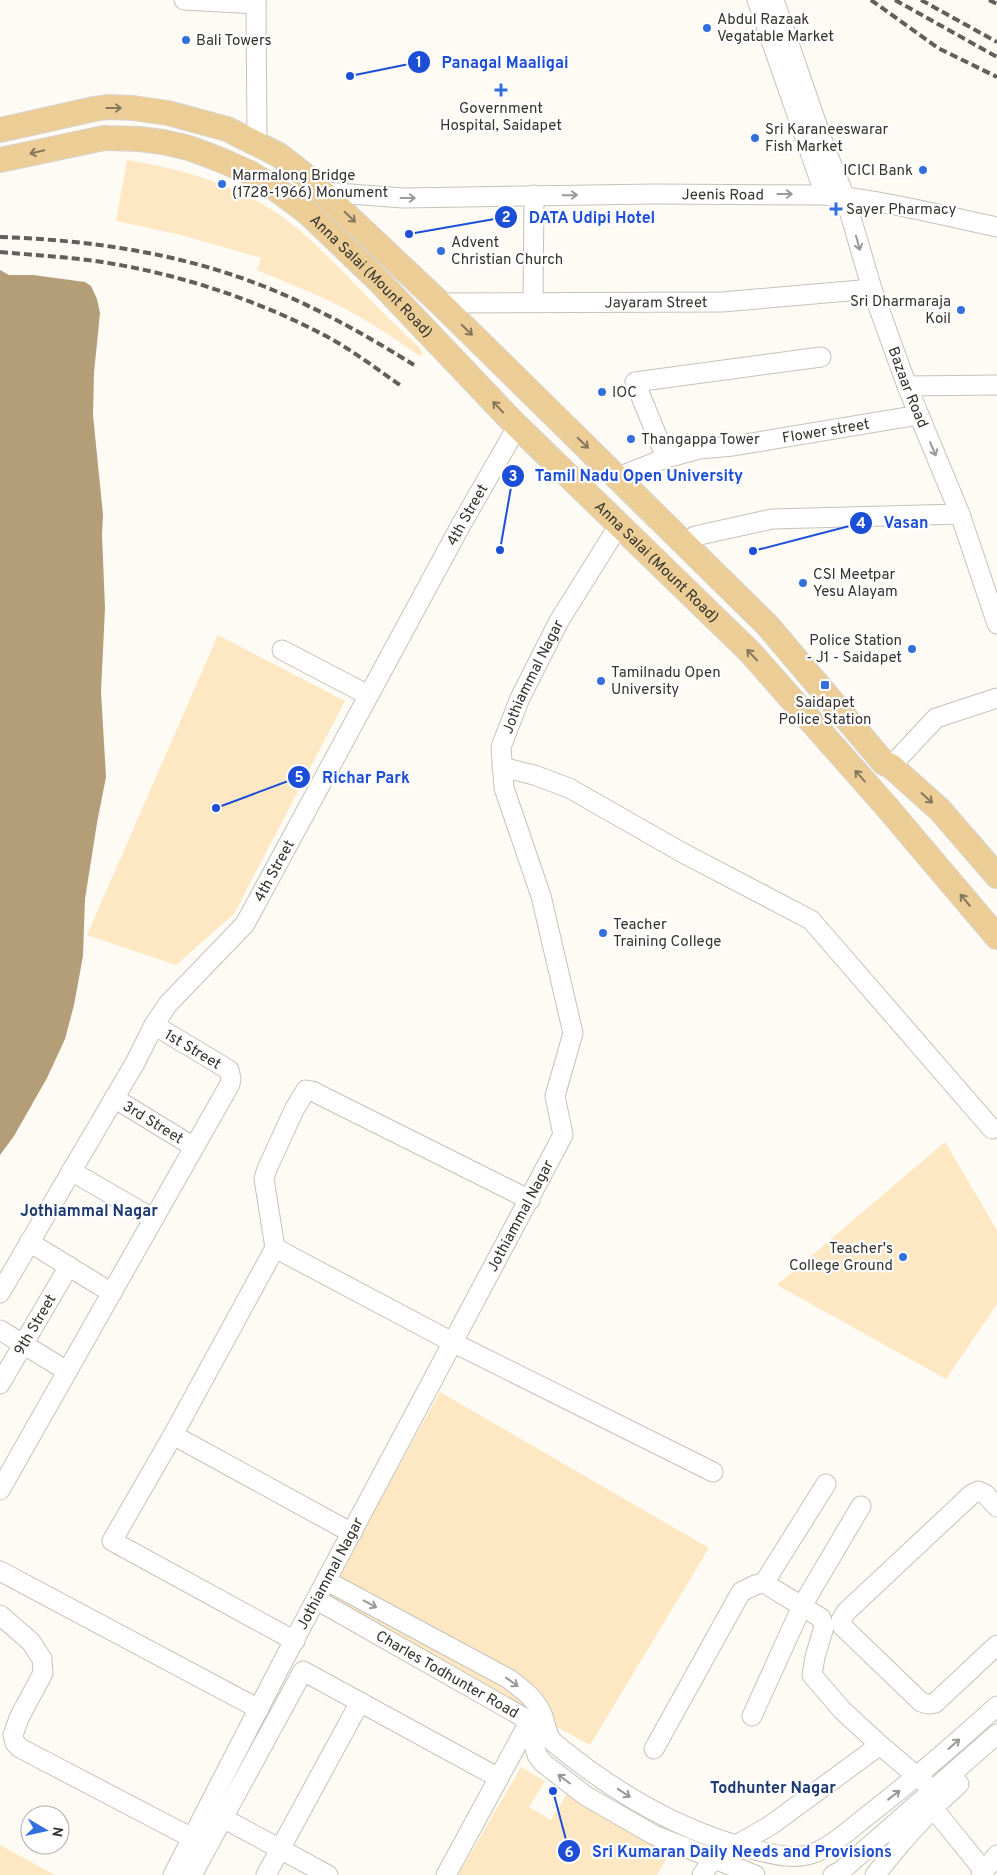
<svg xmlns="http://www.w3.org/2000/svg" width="997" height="1875" font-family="Overpass,sans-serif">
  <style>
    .green { fill: #fee8c4 }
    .water { fill: #b49e77 }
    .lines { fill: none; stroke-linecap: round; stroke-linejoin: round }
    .minor-casing { stroke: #c6c2bb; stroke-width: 21 }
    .major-casing { stroke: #d7d6d6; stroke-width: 26 }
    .minor { stroke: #fff; stroke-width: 19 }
    .major { stroke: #ebcd95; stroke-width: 24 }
    .rail { stroke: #615f5b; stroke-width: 4; stroke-dasharray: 8 4; stroke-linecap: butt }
    .oneway { stroke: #87785d }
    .oneway2 { stroke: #9a9998 }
    .poi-dot { fill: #336fdd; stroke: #fff; stroke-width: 2 }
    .labels { text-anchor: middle; stroke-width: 4.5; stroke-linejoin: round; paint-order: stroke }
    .poi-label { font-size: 15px; fill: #353330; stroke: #fff; text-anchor: start }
    .street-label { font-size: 15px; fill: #353330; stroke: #fff }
    .neighbourhood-label { font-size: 16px; font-weight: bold; fill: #1d3b71; stroke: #fff }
    .leader { fill: none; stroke: #1d4ed8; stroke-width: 2 }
    .callout-dot { fill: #1d4ed8; stroke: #fff; stroke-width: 2 }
    .mark-label { font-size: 15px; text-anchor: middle; font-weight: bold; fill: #fff }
    .callout-label { font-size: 16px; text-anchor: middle; font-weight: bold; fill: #1d4ed8; stroke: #fff; stroke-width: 4.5; stroke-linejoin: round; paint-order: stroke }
  </style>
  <rect width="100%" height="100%" fill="#fefbf5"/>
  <path class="green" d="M127 160C194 171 255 190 307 237 345 271 379 312 418 346L423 354 421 356 418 355C398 341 378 327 356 315 325 297 290 284 257 270L261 258 181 235 116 221Z
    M218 635 345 701 234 914 176 965 87 935Z
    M945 1142 997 1230V1304L946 1379 777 1285Z
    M440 1392 709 1548 590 1745 325 1600Z
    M521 1767 545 1781 529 1807 551 1820 567 1794 671 1851 657 1875H458Z
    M0 1845 55 1875H0Z"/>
  <path class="water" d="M0 270 9 275H33L85 282 91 286 97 299 100 313 94 373 93 415 103 515 102 535 105 608 101 692 106 777 97 823 85 899 83 956 74 1005 65 1039 47 1078 14 1136 0 1155Z"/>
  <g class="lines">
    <g class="minor-casing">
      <g id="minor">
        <path d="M184 0 256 4"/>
        <path d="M256 0 257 143"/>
        <path d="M757 0 825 195"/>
        <path id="s1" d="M774 0 825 148 845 197 872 289 907 386 960 514 997 624"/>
        <path id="s2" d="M324 192 403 198 655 194 825 195C883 200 940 215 997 227"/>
        <path d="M533 302 534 195"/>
        <path id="s3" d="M440 303 722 302 872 289"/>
        <path d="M907 386 997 385"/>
        <path d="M666 458 635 382 821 357"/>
        <path id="s4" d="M618 477 666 458 699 449 733 446 919 415"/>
        <path d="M695 536 772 519 960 514"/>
        <path d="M282 650 368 695"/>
        <path d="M891 766 936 718 997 698"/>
        <path d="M502 767 534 775 569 788 683 853 811 920 992 1129"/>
        <path id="s5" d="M114 1098 194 1147"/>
        <path d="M71 1171 154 1219"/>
        <path d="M29 1242 112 1293"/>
        <path d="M275 1248 454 1343 713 1472"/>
        <path id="s6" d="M0 1293 135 1063 154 1025 168 1004 245 924 462 523 517 427"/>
        <path d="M0 1330 67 1371"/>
        <path id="s7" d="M0 1384 69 1266"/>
        <path d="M173 1435 352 1533"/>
        <path d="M0 1490 230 1084 231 1079 229 1070 154 1025"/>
        <path d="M997 1507 985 1494 978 1491 972 1494 846 1612 841 1620 842 1626 921 1702 928 1704 935 1703 997 1645"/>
        <path d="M0 1571 259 1709"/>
        <path d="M327 1581 509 1679C522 1689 535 1698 542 1714 546 1723 546 1735 553 1742 612 1791 680 1832 755 1850 773 1854 792 1860 811 1854 832 1847 850 1829 867 1816 912 1781 955 1744 997 1706"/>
        <path d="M764 1583 826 1484"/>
        <path id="s8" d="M317 1600 521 1716 528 1722 537 1755 543 1763 586 1796 654 1835 755 1875"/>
        <path d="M0 1615 31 1642 42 1659 43 1673 19 1718 13 1735 15 1743 20 1748 192 1838"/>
        <path d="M295 1641 112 1541 173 1435 275 1248 264 1179 267 1169 294 1110 306 1090 312 1091 530 1200"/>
        <path d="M752 1716 802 1606 861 1506"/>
        <path d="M654 1749 741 1592 755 1585 764 1583 821 1618 824 1627 815 1657 812 1675 842 1710 880 1745"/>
        <path d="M933 1808 984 1871"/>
        <path d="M223 1818 328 1875"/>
        <path d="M902 1842 933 1808 959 1784"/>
        <path id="s9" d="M173 1875 280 1667 563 1135 555 1096 573 1033 541 896 504 788 501 747 520 698 559 621 619 525"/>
        <path d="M192 1875 303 1671 499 1778"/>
        <path d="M266 1875 360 1702"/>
        <path d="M446 1875 528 1724"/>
        <path d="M702 1875 714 1858 771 1825 880 1745 933 1790"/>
        <path d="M833 1875 841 1871 997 1734"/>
        <path d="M875 1875 902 1842 895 1834"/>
        <path d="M981 1875 997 1855"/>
      </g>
    </g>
    <g class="major-casing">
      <g id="major">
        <path d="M0 130 94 109 108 107 133 108 168 113 227 129 279 155 303 174 440 303 768 626 884 763 891 766 940 810 997 876"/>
        <path id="s10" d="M0 160 104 138 139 139 163 142 189 148 221 160 250 173 276 189 307 212 379 281 510 419 750 652 886 806 997 937"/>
      </g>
    </g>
    <use href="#minor" class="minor"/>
    <use href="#major" class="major"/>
    <path class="rail" d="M871 0 938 48 997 77
      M895 0 997 57
      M921 0 997 42
      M989 0 997 4
      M0 237C89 240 180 253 263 286 316 307 366 335 414 365
      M0 252C34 255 68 257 102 262 179 274 255 299 324 335 351 349 375 368 400 385"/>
  </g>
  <defs><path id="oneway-shaft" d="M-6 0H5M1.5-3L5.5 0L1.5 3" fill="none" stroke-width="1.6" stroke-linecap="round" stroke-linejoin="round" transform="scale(1.25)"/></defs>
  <g class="oneway">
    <use href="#oneway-shaft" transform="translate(114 108)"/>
    <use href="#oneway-shaft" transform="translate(37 152) rotate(167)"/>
    <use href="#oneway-shaft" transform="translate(350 217) rotate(44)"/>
    <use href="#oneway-shaft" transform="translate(467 330) rotate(44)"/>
    <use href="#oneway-shaft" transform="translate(498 407) rotate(-133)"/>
    <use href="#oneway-shaft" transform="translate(583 443) rotate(44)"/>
    <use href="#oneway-shaft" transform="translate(752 655) rotate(-133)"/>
    <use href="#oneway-shaft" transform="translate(860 776) rotate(-132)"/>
    <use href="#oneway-shaft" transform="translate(927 798) rotate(42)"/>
    <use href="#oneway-shaft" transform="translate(965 900) rotate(-130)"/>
  </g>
  <g class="oneway2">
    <use href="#oneway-shaft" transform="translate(785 194)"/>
    <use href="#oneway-shaft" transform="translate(570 195) rotate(-1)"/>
    <use href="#oneway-shaft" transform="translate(408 198)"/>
    <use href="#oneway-shaft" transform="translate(858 243) rotate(74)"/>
    <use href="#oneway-shaft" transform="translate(933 449) rotate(67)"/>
    <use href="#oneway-shaft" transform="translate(370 1604) rotate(28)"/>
    <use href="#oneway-shaft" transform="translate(512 1682) rotate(36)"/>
    <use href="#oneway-shaft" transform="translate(954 1744) rotate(-41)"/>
    <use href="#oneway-shaft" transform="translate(564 1779) rotate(-143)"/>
    <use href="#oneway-shaft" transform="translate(624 1793) rotate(33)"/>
    <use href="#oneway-shaft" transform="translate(894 1795) rotate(-38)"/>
  </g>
  <g class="poi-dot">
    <circle cx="707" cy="28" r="5"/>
    <circle cx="186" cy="40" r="5"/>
    <path d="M498.5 82.5h5v5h5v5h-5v5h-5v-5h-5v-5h5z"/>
    <circle cx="755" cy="138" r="5"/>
    <circle cx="923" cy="170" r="5"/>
    <circle cx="222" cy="184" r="5"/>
    <path d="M833.5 201.5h5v5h5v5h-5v5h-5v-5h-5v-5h5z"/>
    <circle cx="441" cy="251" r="5"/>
    <circle cx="961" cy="310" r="5"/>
    <circle cx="602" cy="392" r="5"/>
    <circle cx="631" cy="439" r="5"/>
    <circle cx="803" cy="583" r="5"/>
    <circle cx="912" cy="649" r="5"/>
    <circle cx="601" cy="681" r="5"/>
    <rect x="820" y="680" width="10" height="10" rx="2.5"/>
    <circle cx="603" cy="933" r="5"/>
    <circle cx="903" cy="1257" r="5"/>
  </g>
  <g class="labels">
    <g class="poi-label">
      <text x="717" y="24">Abdul Razaak<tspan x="717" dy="17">Vegatable Market</tspan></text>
      <text x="196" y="45">Bali Towers</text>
      <text x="501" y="113" text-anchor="middle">Government<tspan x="501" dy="17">Hospital, Saidapet</tspan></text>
      <text x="765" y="134">Sri Karaneeswarar<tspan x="765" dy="17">Fish Market</tspan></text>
      <text x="913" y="175" text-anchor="end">ICICI Bank</text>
      <text x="232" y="180">Marmalong Bridge<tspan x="232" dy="17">(1728-1966) Monument</tspan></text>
      <text x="846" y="214">Sayer Pharmacy</text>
      <text x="451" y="247">Advent<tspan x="451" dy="17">Christian Church</tspan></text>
      <text x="951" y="306" text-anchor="end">Sri Dharmaraja<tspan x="951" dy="17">Koil</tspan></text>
      <text x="612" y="397">IOC</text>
      <text x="641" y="444">Thangappa Tower</text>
      <text x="813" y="579">CSI Meetpar<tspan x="813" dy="17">Yesu Alayam</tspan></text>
      <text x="902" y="645" text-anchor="end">Police Station<tspan x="902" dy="17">- J1 - Saidapet</tspan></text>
      <text x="611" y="677">Tamilnadu Open<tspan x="611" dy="17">University</tspan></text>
      <text x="825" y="707" text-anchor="middle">Saidapet<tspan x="825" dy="17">Police Station</tspan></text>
      <text x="613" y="929">Teacher<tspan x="613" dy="17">Training College</tspan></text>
      <text x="893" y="1253" text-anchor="end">Teacher's<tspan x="893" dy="17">College Ground</tspan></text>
    </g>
    <g class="street-label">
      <text dy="5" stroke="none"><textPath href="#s2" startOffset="399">Jeenis Road</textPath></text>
      <text dy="5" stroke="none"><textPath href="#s10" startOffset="418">Anna Salai (Mount Road)</textPath></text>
      <text dy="5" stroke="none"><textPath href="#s3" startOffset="216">Jayaram Street</textPath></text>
      <text dy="5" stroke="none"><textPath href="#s1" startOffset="410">Bazaar Road</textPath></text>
      <text dy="5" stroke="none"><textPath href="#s4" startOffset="214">Flower street</textPath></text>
      <text dy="5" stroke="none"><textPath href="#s6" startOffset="911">4th Street</textPath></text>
      <text dy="5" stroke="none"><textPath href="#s10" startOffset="822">Anna Salai (Mount Road)</textPath></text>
      <text dy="5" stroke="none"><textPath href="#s9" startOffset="1315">Jothiammal Nagar</textPath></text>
      <text dy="5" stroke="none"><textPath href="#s6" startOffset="506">4th Street</textPath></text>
      <text transform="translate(193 1049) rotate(31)" y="5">1st Street</text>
      <text dy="5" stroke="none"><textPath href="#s5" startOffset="46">3rd Street</textPath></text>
      <text dy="5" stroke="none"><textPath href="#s9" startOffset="745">Jothiammal Nagar</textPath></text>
      <text dy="5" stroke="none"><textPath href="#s7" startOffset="69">9th Street</textPath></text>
      <text dy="5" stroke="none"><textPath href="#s9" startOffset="340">Jothiammal Nagar</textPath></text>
      <text dy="5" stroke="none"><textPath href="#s8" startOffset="150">Charles Todhunter Road</textPath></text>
    </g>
    <g class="neighbourhood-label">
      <text x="89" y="1216">Jothiammal Nagar</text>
      <text x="773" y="1793">Todhunter Nagar</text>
    </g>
  </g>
  <path class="leader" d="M350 76L419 62M409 234L506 217M500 550L513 476M753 551L861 523M216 808L299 777M553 1791L569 1851"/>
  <g class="callout-dot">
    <circle cx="350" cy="76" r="5"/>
    <circle cx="409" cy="234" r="5"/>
    <circle cx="500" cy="550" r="5"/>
    <circle cx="753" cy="551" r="5"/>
    <circle cx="216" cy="808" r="5"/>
    <circle cx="553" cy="1791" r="5"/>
    <circle cx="419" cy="62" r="12"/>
    <circle cx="506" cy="217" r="12"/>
    <circle cx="513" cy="476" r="12"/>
    <circle cx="861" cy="523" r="12"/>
    <circle cx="299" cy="777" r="12"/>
    <circle cx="569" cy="1851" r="12"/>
  </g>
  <g class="mark-label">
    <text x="419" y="67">1</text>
    <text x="506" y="222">2</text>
    <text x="513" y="481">3</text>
    <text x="861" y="528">4</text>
    <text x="299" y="782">5</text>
    <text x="569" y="1857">6</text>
  </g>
  <g class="callout-label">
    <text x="505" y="68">Panagal Maaligai</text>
    <text x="592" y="223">DATA Udipi Hotel</text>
    <text x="639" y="481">Tamil Nadu Open University</text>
    <text x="906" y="528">Vasan</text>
    <text x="366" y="783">Richar Park</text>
    <text x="742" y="1857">Sri Kumaran Daily Needs and Provisions</text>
  </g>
  <g transform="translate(45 1830) rotate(99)"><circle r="24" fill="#ffffff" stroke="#aeadac"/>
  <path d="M0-4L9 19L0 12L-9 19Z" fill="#336fdd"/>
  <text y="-8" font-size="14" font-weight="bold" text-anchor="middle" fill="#353330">N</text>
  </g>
</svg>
